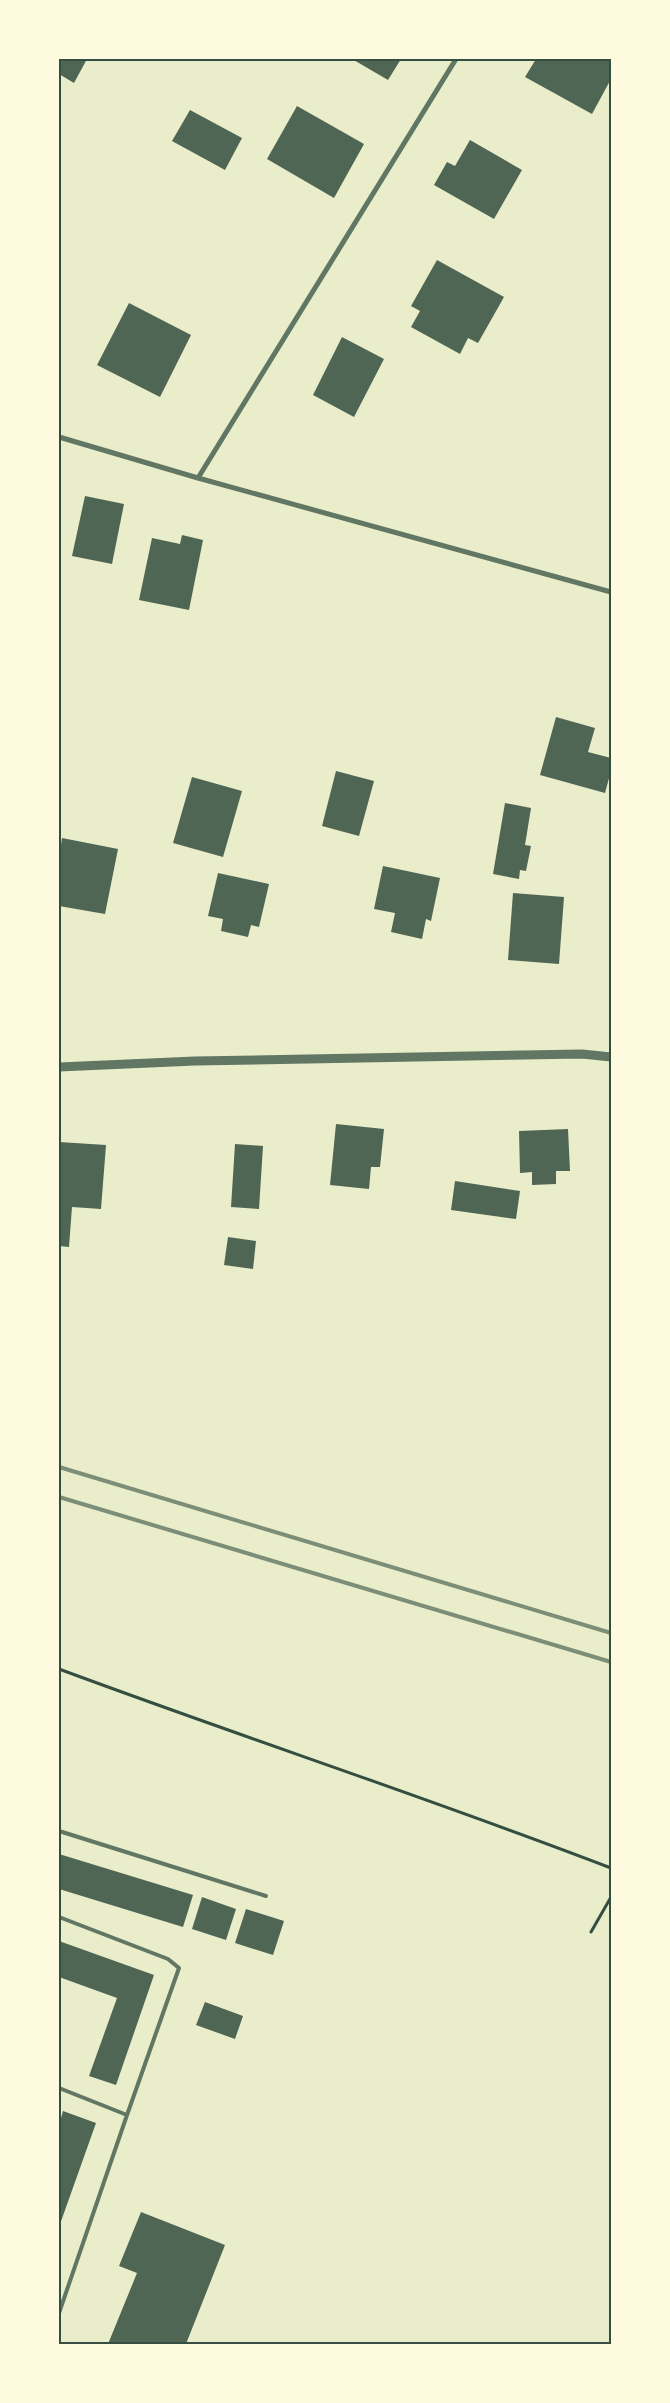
<svg xmlns="http://www.w3.org/2000/svg" width="670" height="2403" font-family="'Roboto Condensed',sans-serif">
  <style>
    .building { fill: #4f6655 }
    .lines { fill: none; stroke-linecap: round; stroke-linejoin: round }
    .path { stroke: #344e41; stroke-width: 3 }
    .service { stroke: #617663; stroke-width: 4 }
    .minor { stroke: #617663; stroke-width: 5 }
    .tertiary { stroke: #617663; stroke-width: 9 }
    .rail { stroke: #7c8e77; stroke-width: 4 }
    .neatline { fill: none; stroke: #344e41; stroke-width: 2 }
  </style>
  <rect width="100%" height="100%" fill="#e9edc9"/>
  <path class="building" d="M59 59H87L74 83 59 74Z
    M352 59H401L388 80Z
    M536 59H611V79L592 114 525 77Z
    M297 106 364 144 334 198 267 159Z
    M190 110 242 138 225 170 172 141Z
    M470 140 522 170 494 219 434 185 447 162 455 166Z
    M437 260 504 297 478 343 468 338 460 354 411 327 420 311 411 306Z
    M129 303 191 335 160 397 97 365Z
    M342 337 384 359 354 417 313 395Z
    M85 496 124 504 112 564 72 556Z
    M182 535 203 540 189 610 139 600 152 538 180 544Z
    M556 717 595 728 588 752 611 758V771L605 793 540 775Z
    M336 771 374 781 359 836 322 826Z
    M192 777 242 791 223 857 173 843Z
    M505 803 531 808 525 845 531 846 526 871 520 870 519 879 493 874Z
    M62 838 118 849 105 914 59 906V858Z
    M383 866 440 878 431 921 426 919 422 939 391 932 395 913 374 909Z
    M218 873 269 884 259 927 251 925 248 937 221 931 223 919 208 916Z
    M513 893 564 897 559 964 508 960Z
    M336 1124 384 1129 380 1167H371L369 1189 330 1185Z
    M568 1129 570 1171H556V1184L532 1185V1172L520 1173 519 1131Z
    M59 1142 106 1145 101 1209 72 1207 69 1247 59 1246Z
    M235 1144 263 1146 259 1209 231 1207Z
    M455 1181 520 1191 516 1219 451 1210Z
    M228 1237 256 1241 253 1269 224 1265Z
    M59 1854 193 1895 183 1927 59 1889Z
    M202 1897 236 1909 226 1940 192 1929Z
    M246 1909 284 1921 273 1955 235 1943Z
    M59 1941 154 1975 116 2085 89 2076 117 1998 59 1977Z
    M205 2002 243 2016 235 2039 196 2025Z
    M63 2111 96 2123 59 2227V2125Z
    M141 2212 225 2245 186 2344H108L137 2273 119 2266Z"/>
  <g class="lines">
    <path class="path" d="M59 1669C242 1737 429 1798 611 1868
      M591 1932 611 1897"/>
    <path class="service" d="M59 1831 266 1896
      M59 1917 168 1959 179 1968 127 2115
      M59 2088 127 2115 59 2313"/>
    <path class="minor" d="M59 437 198 478 611 592
      M198 478 456 59"/>
    <path class="tertiary" d="M59 1067 195 1061 582 1054 611 1057"/>
    <path class="rail" d="M59 1467 611 1633
      M59 1497 611 1662"/>
  </g>
  <rect width="670" height="2403" fill="none" stroke="#fefae0" stroke-width="120"/>
  <rect x="60" y="60" width="550" height="2283" class="neatline"/>
</svg>
